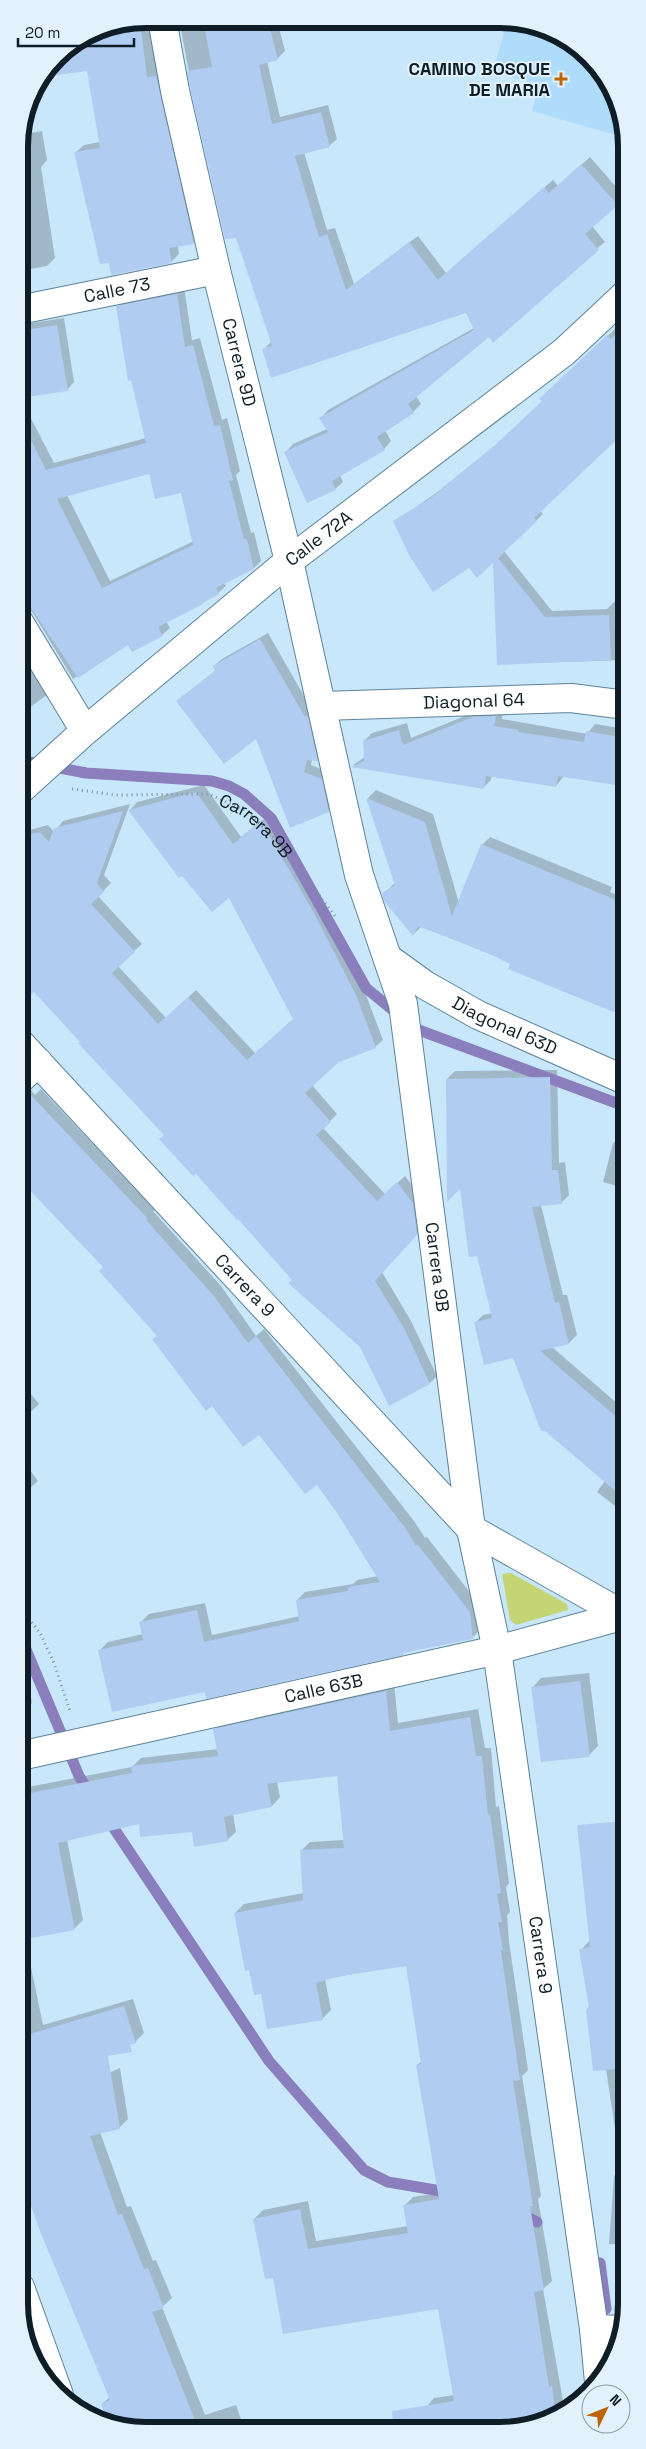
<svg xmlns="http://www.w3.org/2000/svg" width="646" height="2449" font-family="'Space Grotesk',sans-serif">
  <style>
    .built { fill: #aedcfa }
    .green { fill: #c5d474 }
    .shadow { fill: #0003; fill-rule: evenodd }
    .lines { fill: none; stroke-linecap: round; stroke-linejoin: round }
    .stream { stroke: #8a7ebc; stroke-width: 11 }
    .building { fill: #b1ccf1; fill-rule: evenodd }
    .minor-casing { stroke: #5e8399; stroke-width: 30 }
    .path { stroke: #7b93a3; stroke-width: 3; stroke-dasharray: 1 4; stroke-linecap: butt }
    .minor { stroke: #fff; stroke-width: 28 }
    .poi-dot { fill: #be6406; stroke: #e2f1fb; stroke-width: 2 }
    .labels { text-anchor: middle; stroke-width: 4; stroke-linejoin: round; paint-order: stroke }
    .poi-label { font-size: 18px; font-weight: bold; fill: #0e1d26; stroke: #e2f1fb; text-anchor: end }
    .street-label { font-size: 18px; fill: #0e1d26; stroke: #e2f1fb }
    .rim { fill: none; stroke: #0e1d26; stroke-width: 6 }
  </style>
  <rect width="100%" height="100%" fill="#c8e7fb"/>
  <path class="built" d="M507 21H525L590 56 614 89 626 129V138L532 111 539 85 493 72Z"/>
  <path class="green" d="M511 1573 567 1604 568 1610 516 1625 510 1620 502 1574Z"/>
  <path class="shadow" d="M146 19H155L201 235 193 243 178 245 179 254 171 262 76 152 84 145 100 142 88 70 43 76 56 56 97 28Z
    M179 19 277 20 285 51 277 59 267 61 280 117 328 105 337 139 329 146 304 152 327 230 335 228 354 284 418 236 446 273 553 180 558 186 590 157 624 196 592 226 605 242 416 396 421 404 413 412 385 430 391 441 384 449 340 475 343 482 335 489 286 452 293 444 327 429 321 418 328 410 474 328 467 312 264 349 272 341 192 88Z
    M296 20H340L338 27 334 31Z
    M42 131 47 160 41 167 55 258 47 266 19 271V138L20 135Z
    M184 287 192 340 200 338 222 420 227 418 240 471 236 475 251 533 254 532 261 561 254 568 224 583 226 586 218 593 166 621 170 628 162 635 129 643 73 679 33 613 27 607 19 605V325L64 318 74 382 67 390 20 397 54 463 146 438 118 307 125 299ZM149 472 182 492 194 541 110 581 67 495Z
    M626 327V430L539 510 543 514 504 551 552 611 607 609 614 602 626 601V660L499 664 494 560 470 567 395 522 440 490 502 440 543 401 548 392 615 329 619 334Z
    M19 633 54 690 19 715Z
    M268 633 312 710 325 753 317 760 312 759 311 765 329 772 336 803 328 811 257 737 178 701 216 670 214 666 222 659Z
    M482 709H503L502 719 587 734 595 724 626 729V780L622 785 564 776 556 786 492 776 491 780 483 788 353 765 365 757 364 741 372 733 407 723 411 738Z
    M204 785 241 837 269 815 321 905 363 987 383 1040 375 1047 338 1061 312 1085 337 1114 323 1128 385 1194 405 1176 420 1195 424 1226 382 1272 411 1321 437 1376 430 1383 361 1347 293 1279 35 990 19 981V833L48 825 54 832 63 821 130 804 104 875 111 883 98 896 142 944 118 966 166 1018 196 990 256 1054 294 1019 229 897 130 810 137 802Z
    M376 790 433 814 459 903 482 845 490 837 612 887 610 892 626 899V1016L510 968 512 963 422 926 414 934 383 894 395 883 368 798Z
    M557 1070 559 1163 565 1162 569 1195 561 1203 541 1205 563 1295H567L577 1335 569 1343 552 1347 619 1405 621 1403 627 1408V1515L597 1492 605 1481 514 1356 475 1323 483 1315 492 1313 447 1079 455 1071Z
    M19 1085 29 1088 35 1095 41 1089 155 1210 153 1211 221 1286 256 1336 264 1329 414 1521 425 1538 427 1537 478 1603 480 1630 472 1638 206 1691 100 1650 108 1642 143 1634 141 1622 149 1614 205 1603 212 1635 300 1616 297 1600 305 1592 353 1584 357 1580 378 1576 338 1512 317 1483 259 1433 158 1335 105 1267 25 1184 19 1190Z
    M621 1136 627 1137V1189L603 1182 613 1143Z
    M22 1383 39 1404 20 1422V1386Z
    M20 1456 38 1481 20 1497Z
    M20 1515 31 1527 20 1539Z
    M20 1634 32 1703 24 1711 20 1712Z
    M589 1673 598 1746 589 1755 532 1688 541 1678Z
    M394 1683 398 1723 478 1709 485 1748H491L496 1807 499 1806 509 1883 506 1887 510 1912 507 1915 509 1942 528 2070 522 2076 541 2196 538 2199 552 2281 543 2289 565 2412 517 2429H408L434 2398 454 2395 439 2307 274 2276 254 2219 263 2210 308 2201 316 2241 408 2226 404 2206 413 2197 439 2193 417 2065 422 2061 407 1964 325 1979 331 2010 322 2019 262 1992 235 1913 244 1904 304 1893 301 1851 310 1842 344 1840 338 1775 277 1782 280 1797 272 1806 233 1814 236 1832 227 1840 193 1830 140 1823 67 1840 83 1920 75 1928 25 1938 43 2025 133 1999 144 2033 135 2042 119 2046 20 2066V1778L26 1777 28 1787 132 1767 141 1758 218 1749 214 1730 223 1721Z
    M627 1814V2245L609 2244 614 2176 621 2169 606 2069 587 2009 590 2006 581 1950 590 1940 582 1866Z
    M120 2068 128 2119 119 2128 100 2132 127 2207 131 2206 153 2261 156 2260 172 2298 162 2307 205 2415 236 2405 244 2428H121L102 2404 110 2397 20 2175V2111Z"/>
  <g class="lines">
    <path class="stream" d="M19 760 86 773 212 781 229 786 244 794 271 818 366 988 416 1029 627 1107
      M20 1635 79 1776 91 1795
      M107 1818 269 2061 364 2170 388 2182 453 2193
      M518 2213 537 2222
      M600 2263 606 2309"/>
  </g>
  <path class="building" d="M203 19H240L242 28 268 21 278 60 259 65 272 124 321 112 330 147 295 156 319 237 327 234 346 290 409 242 438 280 544 187 549 193 581 164 618 205 585 234 599 250 493 343 489 337 408 404 414 413 377 437 385 450 332 481 336 490 307 503 284 452 328 432 319 418 474 330 466 313 271 378 262 349 272 346 236 238 225 239 190 88 187 71 212 67Z
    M140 20 147 77 156 76 194 244 169 248 172 263 111 275 109 263 100 264 74 152 100 148 87 71 42 77 56 56 97 28Z
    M177 294 185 347 193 345 214 426 220 425 233 480 229 481 244 539H247L254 569 216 588 219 594 203 603V604L158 627 163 636 132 652 128 645 78 678 19 590V416L46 470 146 443 131 380 128 381 116 306ZM149 474 155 499 181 493 193 545 102 588 57 499Z
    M57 325 68 391 19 398V331Z
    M626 325V431L534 518 537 521 498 558 545 617 609 615 611 660 497 665 493 563 477 578 469 568 433 592 409 555 393 521 432 497 494 446 542 401 539 399 607 335 611 339Z
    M260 639 305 717 308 716 318 761 307 760 304 772 322 779 329 812 290 828 256 739 224 764 176 701 215 671 213 666Z
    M496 716 494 726 518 730V732L584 742 586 731 626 738V761L622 786 558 776 556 787 486 776 484 789 351 767 364 761 363 741 399 730 403 745 473 717Z
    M196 792 233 844 261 821 314 913 356 995 376 1048 339 1062 305 1093 331 1122 316 1135 377 1201 397 1182 413 1203 417 1235 375 1281 404 1328 430 1384 389 1406 360 1347 288 1283 292 1280 238 1219 237 1220 196 1174 193 1176 159 1139 164 1135 78 1043 80 1042 34 992 19 1006V837L40 832 49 842 54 828 123 811 97 883 104 892 91 904 135 952 112 973 158 1024 188 997 247 1060 293 1019 229 898 212 912 182 876 179 878 128 810Z
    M366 798 425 822 452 916 481 844 626 904V1017L508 969 510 964 490 954 418 926 413 936 384 901 382 893 395 885Z
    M550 1077 552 1170H558L562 1204 532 1207 555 1303 559 1302 569 1344 540 1351 627 1426V1501L545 1431H541L513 1358 484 1365 474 1322 492 1318 477 1256 469 1257 460 1189 447 1202 446 1079Z
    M28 1092 148 1219 146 1220 213 1295 248 1343 256 1336 406 1529 416 1546 418 1545 470 1612 473 1639 403 1653 404 1655 206 1699 205 1692 112 1712 98 1650 143 1640 139 1622 197 1610 204 1642 299 1621 296 1600 348 1591V1587L380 1582 337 1513 317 1485 305 1494 259 1435 243 1447 212 1406 206 1411 152 1339 157 1336 99 1271 103 1267 19 1179V1095Z
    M580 1681 590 1757 541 1762 531 1687Z
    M386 1691 390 1731 470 1717 476 1756H482L488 1815 490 1814 501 1893 497 1894 502 1922H498L503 1950 501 1951 520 2080 513 2081 533 2206H530L544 2290 534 2292 549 2387 552 2386 556 2416 517 2429H393L392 2411 454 2401 438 2309 283 2334 273 2278 265 2279 253 2219 300 2209 308 2249 408 2233 403 2205 439 2199 416 2065 421 2064 406 1966 335 1977 316 1983 323 2020 267 2029 261 1994 254 1995 249 1970 245 1971 234 1913 303 1900 300 1850 344 1848 337 1776 267 1784 272 1807 224 1817 228 1841 194 1847 192 1832 140 1837 139 1824 58 1843 75 1930 20 1940V1795L132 1773 131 1766 218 1756 213 1729Z
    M624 1821 627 1847V2068L593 2071 586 2009 589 2008 579 1949 590 1947 577 1825Z
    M124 2006 136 2043 130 2045 132 2052 108 2056 120 2129 90 2136 118 2215 122 2214 144 2269 148 2268 164 2308 152 2312 198 2428H121L107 2421 101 2404 110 2400 40 2231 20 2175V2037Z"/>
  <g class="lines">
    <g class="minor-casing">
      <g id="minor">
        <path id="s2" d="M162 19 175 91 216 270 289 561 359 875 403 1004 471 1529 497 1650 594 2329 599 2382"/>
        <path id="s3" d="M19 310 216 270"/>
        <path d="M19 622 85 731"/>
        <path id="s4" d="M322 706 571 698 626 705"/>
        <path id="s5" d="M19 791 85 731 289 561 564 352 626 294"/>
        <path id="s6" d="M389 959 425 985 478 1015 627 1081"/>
        <path id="s7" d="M19 1042 471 1529 627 1617"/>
        <path d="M19 1080 38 1062"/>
        <path id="s8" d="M20 1756 497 1650 625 1615"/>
        <path d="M20 2287 59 2395"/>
        <path d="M594 2329 623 2330"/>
      </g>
    </g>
    <g class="path">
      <path id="s1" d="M72 789 116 795 209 794 246 811 275 838 335 916"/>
      <path d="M20 1606 41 1635 54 1663 70 1711"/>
    </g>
    <use href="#minor" class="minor"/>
  </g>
  <path class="poi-dot" d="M558.5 71.5h5v5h5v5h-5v5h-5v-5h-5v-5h5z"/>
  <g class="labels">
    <g class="poi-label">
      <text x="550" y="75">CAMINO BOSQUE<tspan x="550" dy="21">DE MARIA</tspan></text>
    </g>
    <g class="street-label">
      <text dy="6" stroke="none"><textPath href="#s3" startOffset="100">Calle 73</textPath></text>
      <text dy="6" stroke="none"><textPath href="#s2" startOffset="352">Carrera 9D</textPath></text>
      <text dy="6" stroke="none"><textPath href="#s5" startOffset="392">Calle 72A</textPath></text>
      <text dy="6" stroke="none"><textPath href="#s4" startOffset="152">Diagonal 64</textPath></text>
      <text dy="6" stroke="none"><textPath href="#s1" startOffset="195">Carrera 9B</textPath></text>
      <text dy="6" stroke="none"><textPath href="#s6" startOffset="134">Diagonal 63D</textPath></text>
      <text dy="6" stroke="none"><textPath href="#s2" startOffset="1280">Carrera 9B</textPath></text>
      <text dy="6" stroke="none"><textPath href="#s7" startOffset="332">Carrera 9</textPath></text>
      <text dy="6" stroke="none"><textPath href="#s8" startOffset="311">Calle 63B</textPath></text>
      <text dy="6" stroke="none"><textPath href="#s2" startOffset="1976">Carrera 9</textPath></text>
    </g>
  </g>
  <path d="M0 0H646V2449H0ZM146 28H500A118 118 0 0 1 618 146V2304A118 118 0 0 1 500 2422H146A118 118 0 0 1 28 2304V146A118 118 0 0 1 146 28Z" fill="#e2f1fb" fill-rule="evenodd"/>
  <path class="rim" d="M146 28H500A118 118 0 0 1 618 146V2304A118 118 0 0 1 500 2422H146A118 118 0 0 1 28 2304V146A118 118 0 0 1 146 28Z"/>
  <g transform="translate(606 2409) rotate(47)"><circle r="24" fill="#e2f1fb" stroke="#8d9ca6"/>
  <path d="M0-4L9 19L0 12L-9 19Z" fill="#be6406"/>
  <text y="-8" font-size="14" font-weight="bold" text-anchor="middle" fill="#0e1d26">N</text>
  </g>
  <path d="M18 38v8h116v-8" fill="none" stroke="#0e1d26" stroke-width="2.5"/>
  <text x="25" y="38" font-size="15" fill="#0e1d26" stroke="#e2f1fb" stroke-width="4" paint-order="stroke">20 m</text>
</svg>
